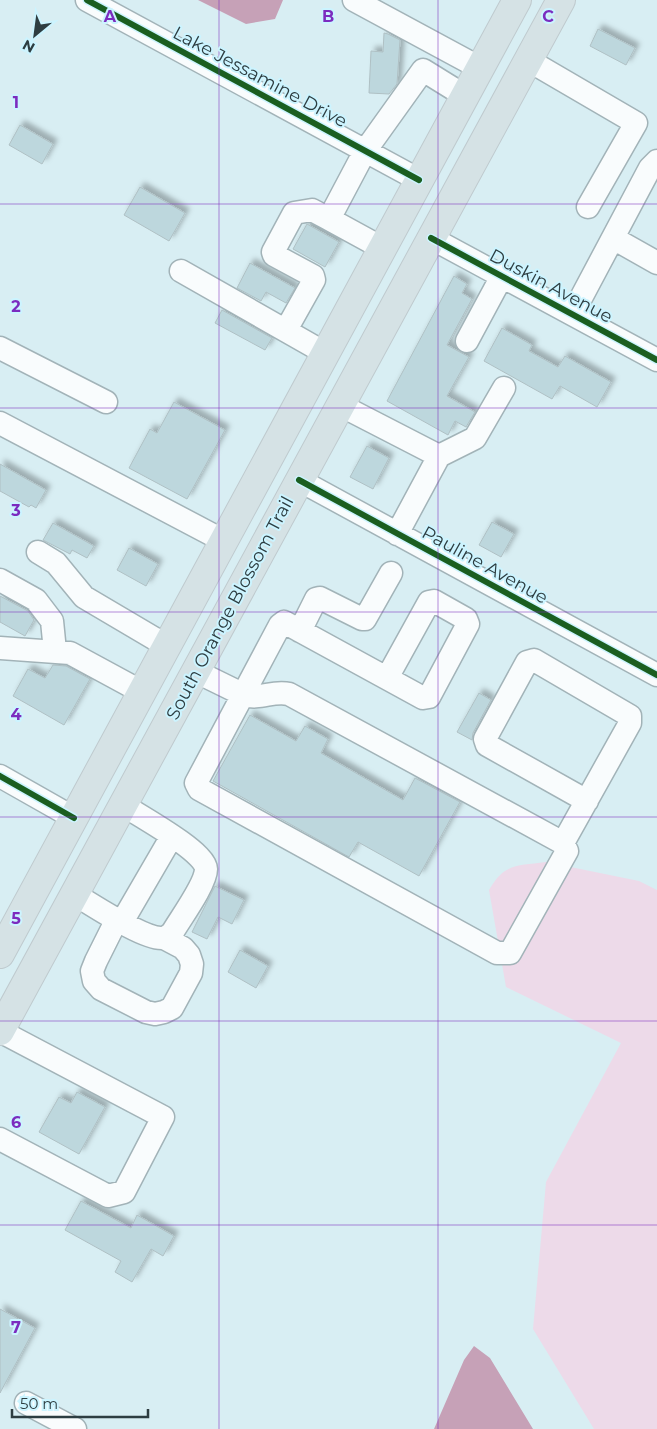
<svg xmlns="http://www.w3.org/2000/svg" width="657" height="1429" font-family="Montserrat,sans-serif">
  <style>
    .green { fill: #eddae9 }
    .water { fill: #c6a1b7 }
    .building { fill: #bdd7dd; stroke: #afc0c4; filter: url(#shadow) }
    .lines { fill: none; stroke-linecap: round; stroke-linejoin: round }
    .minor-casing { stroke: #a2b3b8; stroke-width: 25 }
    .major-casing { stroke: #bfcace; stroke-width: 30 }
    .minor { stroke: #f9fcfd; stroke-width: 22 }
    .major { stroke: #d5e2e5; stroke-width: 28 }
    .cycleway-casing { stroke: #ccf4ff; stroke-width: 9 }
    .cycleway { stroke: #1b5e20; stroke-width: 6 }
    .grid { fill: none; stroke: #7b2cbf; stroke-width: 1; stroke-opacity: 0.55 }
    .labels { text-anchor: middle; stroke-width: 4; stroke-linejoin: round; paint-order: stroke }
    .street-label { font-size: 18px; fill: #2d3d41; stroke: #ccf4ff }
    .grid-label { font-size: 16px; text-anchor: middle; font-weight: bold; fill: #7b2cbf; stroke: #ccf4ff; stroke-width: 4; stroke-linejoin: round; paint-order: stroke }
  </style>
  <defs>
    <filter id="shadow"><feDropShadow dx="4.5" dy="-4.5" stdDeviation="2.5" flood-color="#0004"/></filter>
  </defs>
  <rect width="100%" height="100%" fill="#d8eef3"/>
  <path class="green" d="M546 862 639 881 657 890V1429H594L533 1329 546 1182 621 1043 506 987 489 890C505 862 518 866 546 862Z"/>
  <path class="water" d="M198 0H283L275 19 246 24Z
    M474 1346 490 1358 533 1429H434L464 1360Z"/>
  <path class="building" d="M598 29 635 48 626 65 590 46Z
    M384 33 388 34 400 40 397 84 389 94 369 93 371 51 383 52Z
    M20 125 53 144 42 164 9 145Z
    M140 187 185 213 169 241 124 215Z
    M307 224 339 242 325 267 293 249Z
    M250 263 295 288 286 303 266 292 261 301 237 288Z
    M454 276 467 284 462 293 472 299 447 345 469 357 447 396 475 412 466 427 455 421 448 435 387 401Z
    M222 310 272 338 265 350 215 323Z
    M502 328 532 345 529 351 558 367 565 356 611 382 597 407 560 386 552 399 484 361Z
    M174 402 225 430 187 499 129 468 150 429 157 433Z
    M367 446 389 458 373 489 350 477Z
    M0 464 46 490 36 508 31 505 29 507 0 491Z
    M492 522 514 534 501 557 479 545Z
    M53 523 94 546 87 558 72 550 70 554 43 540Z
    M129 548 158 564 146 586 117 570Z
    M0 596 28 611 34 620 25 636 0 622Z
    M53 665 66 666 90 679 64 725 13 696 28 669 45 678Z
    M479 693 491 700 473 733 472 740 457 732Z
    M250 715 296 741 305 726 328 739 321 753 403 800 415 778 460 802 419 876 358 842 349 857 213 781Z
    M215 886 244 900 232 924 218 917 207 939 192 932Z
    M240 950 268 966 256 988 228 972Z
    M77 1092 105 1107 79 1154 39 1132 59 1097 71 1103Z
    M81 1201 131 1228 137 1215 174 1236 163 1256 151 1249 132 1282 115 1272 121 1261 65 1230Z
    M0 1309 35 1328 0 1393Z"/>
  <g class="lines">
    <g class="minor-casing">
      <path id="minor" d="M87 0 419 180
        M354 0 480 68
        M528 60 636 123 588 207
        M431 238 657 360
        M613 238 657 263
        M382 248 329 219 365 151 423 70 465 96
        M181 271 325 353
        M573 313 650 168 657 161
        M286 330 314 280 313 276 274 255 273 252 294 213 312 210 329 219
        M467 341 502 276
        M0 348 106 402
        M340 405 439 456
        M0 423 224 541
        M299 480 657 675
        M397 534 439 456 475 438 504 388
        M38 552 56 563 84 597 167 646
        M0 580 36 600 52 621 55 651
        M300 631 316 599 320 598 362 619H365L391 573
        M0 648 70 653 142 692
        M195 671 244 695C260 700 273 690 289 694L563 843 567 851 510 953H497L199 789 196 783 280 625 284 622 423 698 429 697 468 624 466 619 434 601 429 602 387 678
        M0 776 74 818
        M563 843 630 723V716L534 660 527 662 485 739 487 745 587 801
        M74 894C93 905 143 939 162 938 166 938 169 935 172 933 180 919 206 884 206 869 206 852 138 815 123 805
        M117 919 96 961 92 971 94 981 101 989 146 1012 155 1014 164 1012 172 1008 191 973 192 964 189 955 183 948 164 938
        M122 922 172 836
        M0 1031 163 1117 124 1192 108 1196 0 1139
        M26 1403 75 1429"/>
    </g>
    <g class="major-casing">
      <path id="major" d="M0 954 517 0
        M0 1031 561 0"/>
    </g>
    <use href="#minor" class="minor"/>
    <use href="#major" class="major"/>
    <g class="cycleway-casing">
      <path id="cycleway" d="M87 0 419 180
        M431 238 657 360
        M299 480 657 675
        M0 776 74 818"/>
    </g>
    <use href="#cycleway" class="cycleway"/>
  </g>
  <path class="grid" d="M219 0V1429M438 0V1429M0 204H657M0 408H657M0 612H657M0 817H657M0 1021H657M0 1225H657"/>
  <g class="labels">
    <g class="street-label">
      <text transform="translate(260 77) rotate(28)" y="6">Lake Jessamine Drive</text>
      <text transform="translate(551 286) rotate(28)" y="6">Duskin Avenue</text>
      <text transform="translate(485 565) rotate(29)" y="6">Pauline Avenue</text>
      <text transform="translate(230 608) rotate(-62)" y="6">South Orange Blossom Trail</text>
    </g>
  </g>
  <g class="grid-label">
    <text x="110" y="22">A</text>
    <text x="328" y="22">B</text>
    <text x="548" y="22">C</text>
    <text x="16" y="108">1</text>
    <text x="16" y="312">2</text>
    <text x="16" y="516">3</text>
    <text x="16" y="720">4</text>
    <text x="16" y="924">5</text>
    <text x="16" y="1128">6</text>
    <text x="16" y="1333">7</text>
  </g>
  <g transform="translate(35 35) rotate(209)" stroke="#ccf4ff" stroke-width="4" paint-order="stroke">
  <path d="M0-4L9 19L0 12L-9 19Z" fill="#2d3d41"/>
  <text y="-8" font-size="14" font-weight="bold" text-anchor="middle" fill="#2d3d41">N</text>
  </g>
  <path d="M12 1409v8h136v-8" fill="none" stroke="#2d3d41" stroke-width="2.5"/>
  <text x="20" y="1409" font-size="15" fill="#2d3d41" stroke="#ccf4ff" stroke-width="4" paint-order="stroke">50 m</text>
</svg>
